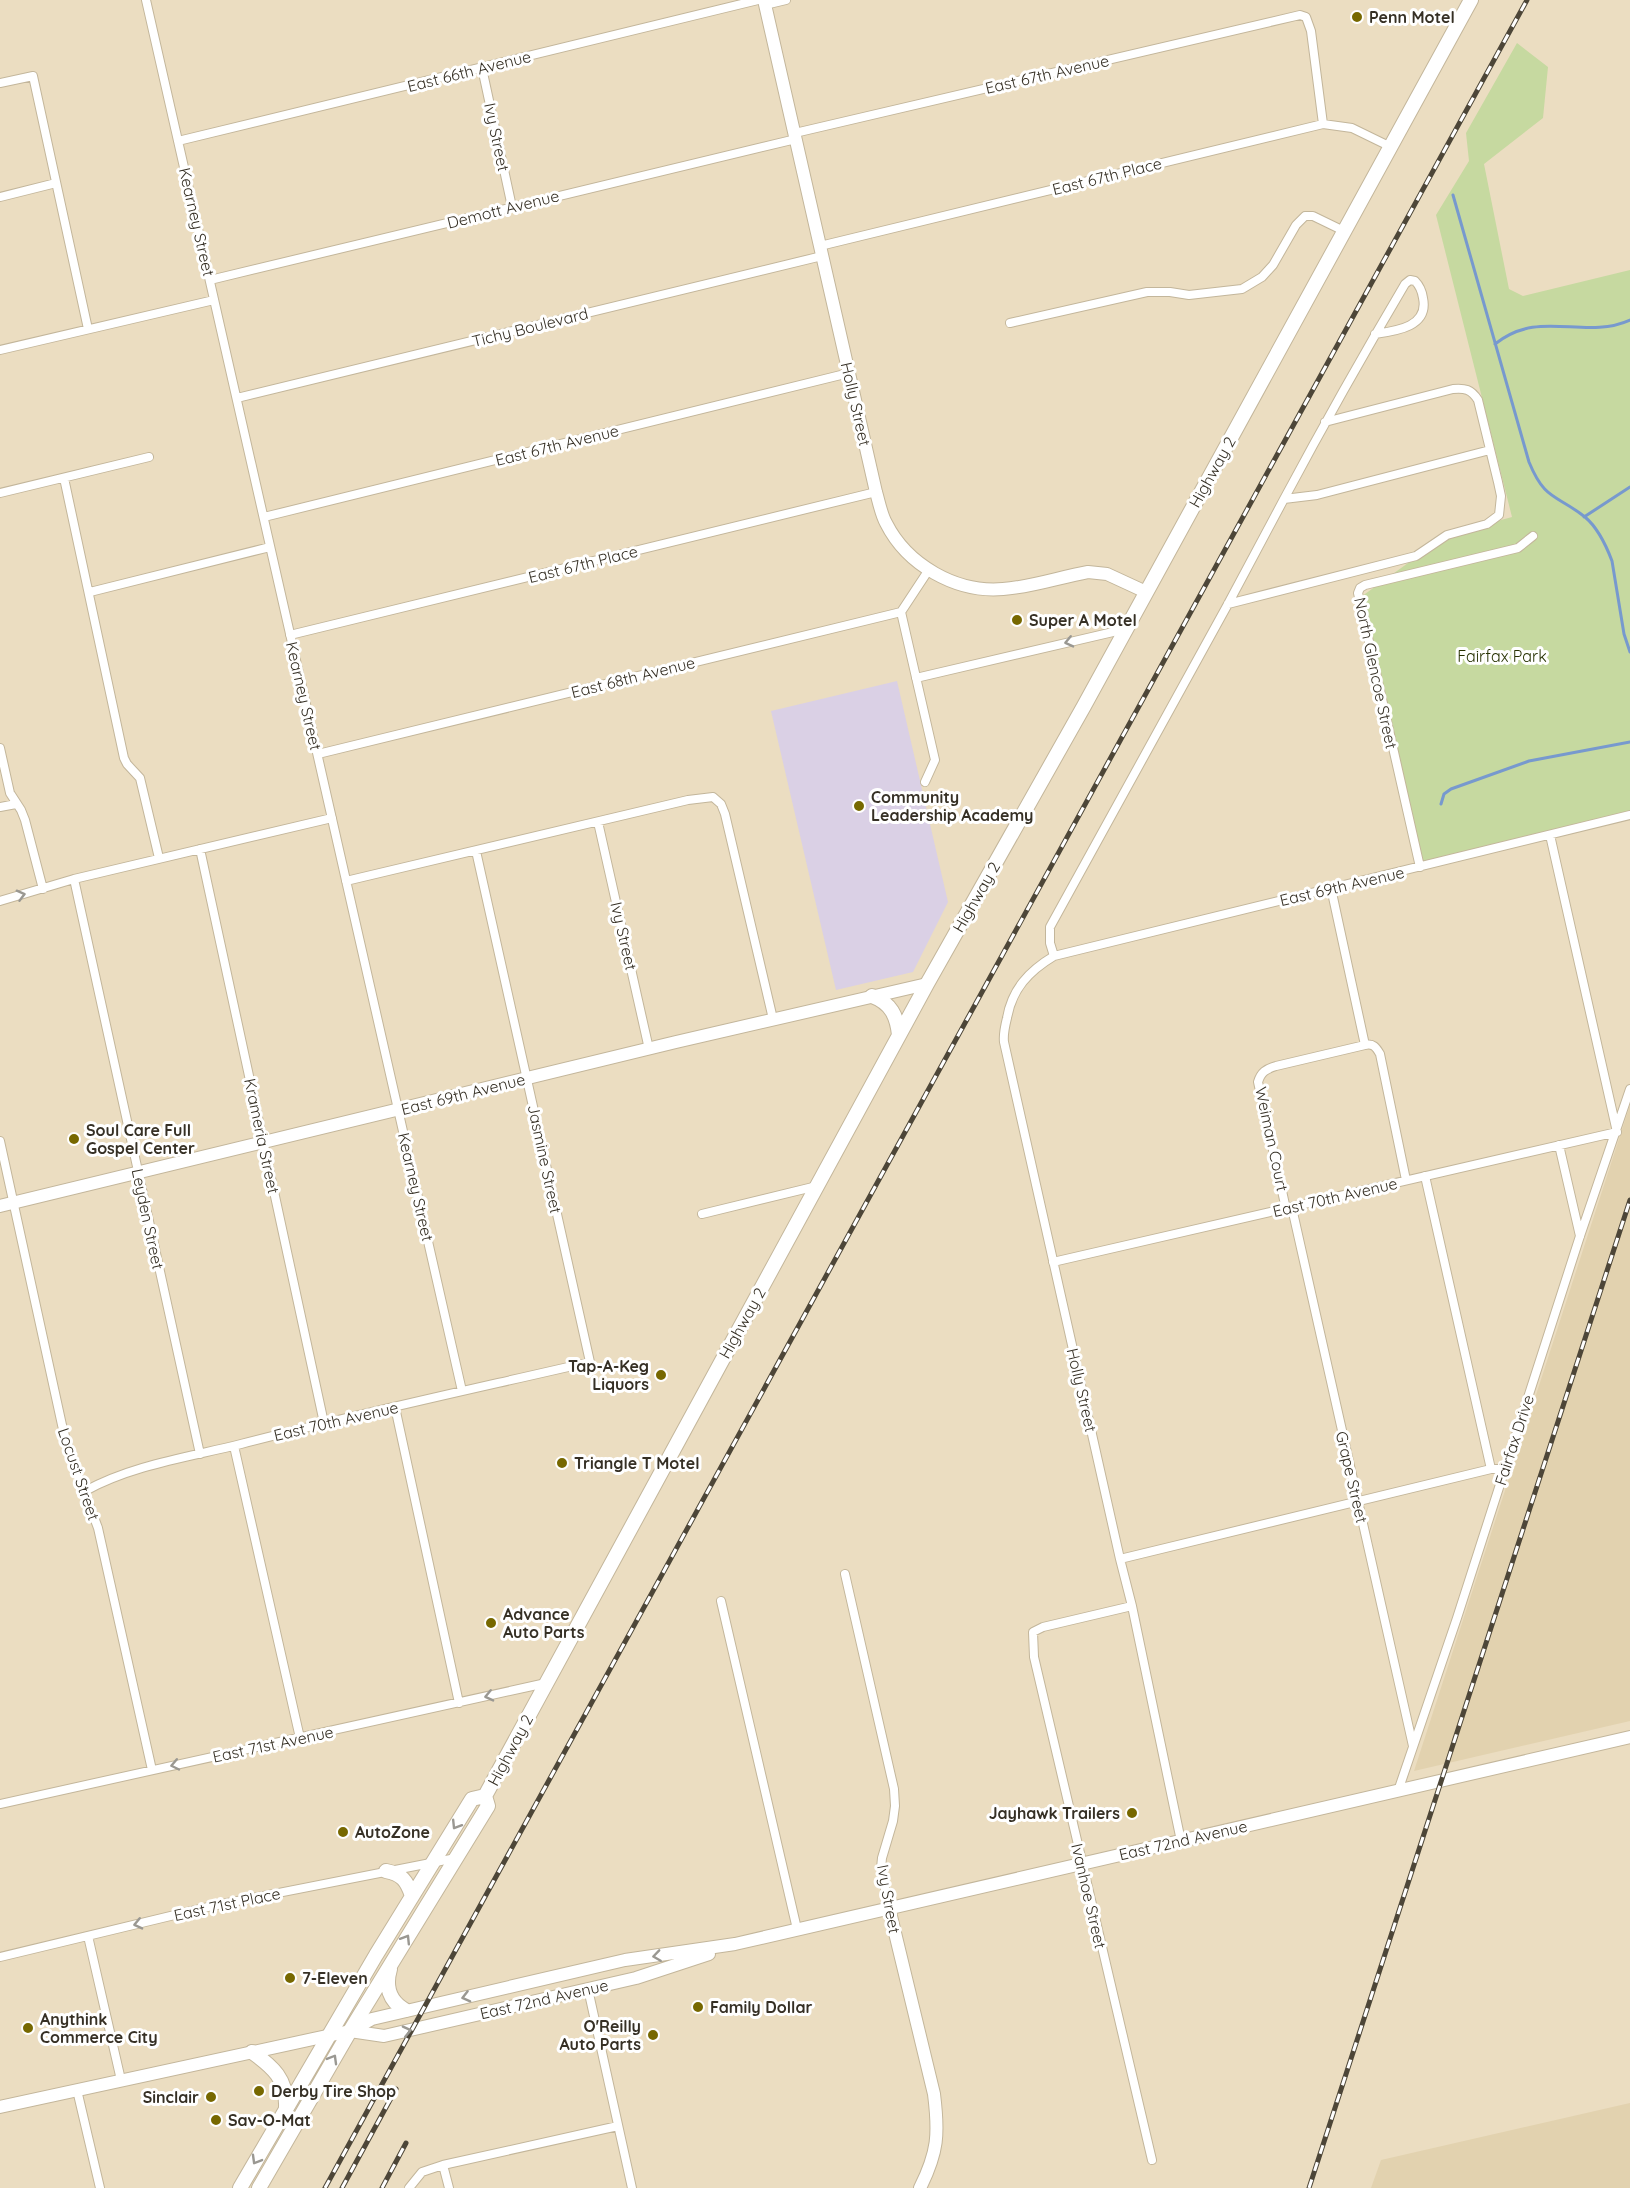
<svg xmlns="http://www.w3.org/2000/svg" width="1630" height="2188" font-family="Quicksand,sans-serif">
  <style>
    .built { fill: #e2d2af }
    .education { fill: #dad0e5 }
    .green { fill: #c6d9a0 }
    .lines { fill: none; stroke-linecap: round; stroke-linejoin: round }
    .stream { stroke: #7799ce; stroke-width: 3 }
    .street-casing { stroke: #c3b69b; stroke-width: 10 }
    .secondary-casing { stroke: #c3b69b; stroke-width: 14 }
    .primary-casing { stroke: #c3b69b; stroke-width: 16 }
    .street { stroke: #fff; stroke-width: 8 }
    .secondary { stroke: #fff; stroke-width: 12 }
    .primary { stroke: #fff; stroke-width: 14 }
    .rail-casing { stroke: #4d4638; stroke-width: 5 }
    .rail { stroke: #fff; stroke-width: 3; stroke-dasharray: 9; stroke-linecap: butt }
    .oneway { stroke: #9a9892 }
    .poi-dot { fill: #776800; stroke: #fff; stroke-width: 2 }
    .labels { text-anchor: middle; stroke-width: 6; stroke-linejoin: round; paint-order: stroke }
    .poi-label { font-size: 16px; font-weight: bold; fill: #363025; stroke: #fff; text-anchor: start }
    .street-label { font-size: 16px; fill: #363025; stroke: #fff }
    .park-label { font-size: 16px; fill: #263101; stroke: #fff }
  </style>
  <rect width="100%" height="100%" fill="#ebddc1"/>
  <path class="built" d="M1630 1105V1721L1414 1771Z
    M1630 2103V2188H1371L1381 2160Z"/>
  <path class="education" d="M897 681 948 902 913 972 836 990 771 711Z"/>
  <path class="green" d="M1517 43 1548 67 1543 118 1484 164 1509 289 1523 296 1630 270V815L1420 867 1358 599 1447 535 1512 517 1436 215 1469 161 1466 133Z"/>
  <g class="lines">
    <path class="stream" d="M1453 195 1529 462C1545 501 1556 494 1585 517 1598 528 1606 545 1612 561L1624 634 1630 652
      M1495 344C1540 308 1583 341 1630 320
      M1584 517 1630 487
      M1441 804 1444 794 1451 789 1529 761 1630 742"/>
    <g class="street-casing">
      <path id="street" d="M146 0 462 1391
        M765 5 786 0
        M482 68 512 207
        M0 83 33 76 88 329
        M795 133 1300 15 1306 17 1311 31 1323 124
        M178 141 758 0
        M0 197 56 183
        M820 246 1323 124 1352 128 1391 147
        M210 280 796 139
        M1010 323 1147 292H1170L1189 295 1242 289 1262 277 1273 265 1296 225 1305 216H1313L1346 232
        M0 350 214 300
        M237 398 822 256
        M64 478 124 758 127 764 140 778 159 858
        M0 493 149 457
        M1284 499C1323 426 1363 355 1405 284L1410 280 1415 281C1420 286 1422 291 1423 298 1429 327 1396 331 1375 334
        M264 517 849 373
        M90 592 270 547
        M1228 604 1416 556 1447 535 1487 524 1499 515 1501 496 1498 482 1478 400C1471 389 1465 388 1453 389L1325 422
        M901 612 935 760 925 782
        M290 635 876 492
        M916 678 1126 629
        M0 748 10 793 21 810 25 820 43 889
        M318 754 901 612 928 571
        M0 807 16 804
        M598 822 649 1049
        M200 849 324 1423
        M1420 867 1358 593 1360 588 1365 585 1518 548 1533 536
        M74 879 200 1454
        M346 881 688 800 713 797 721 804 725 814 773 1019
        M1331 888 1365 1045
        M0 901 74 879 332 818
        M1054 956 1050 943V927L1228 604 1284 499 1317 495 1490 450
        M0 1141 62 1425C71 1461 85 1493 98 1528L152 1770
        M1559 1145 1580 1236
        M1425 1176 1491 1469
        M1292 1208 1413 1746
        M1286 1209 1258 1082C1261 1072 1266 1069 1276 1066L1365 1045C1373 1043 1376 1047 1380 1054L1406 1180
        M702 1214 817 1186
        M1053 1262 1617 1132 1550 835
        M395 1407 459 1703
        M234 1446 300 1738
        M85 1491C132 1465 189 1457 241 1444 357 1414 473 1389 590 1362L476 851
        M1120 1559 1491 1469H1505
        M845 1574 894 1789 895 1806 893 1821 882 1858 881 1868 889 1908
        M721 1601 797 1929
        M1132 1606 1043 1627 1033 1632 1034 1657 1152 2160
        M1398 1791 1457 1618 1580 1236 1630 1089
        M0 1804 546 1683
        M1181 1841 1132 1606 1120 1559 1004 1042C1003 1034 1005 1026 1007 1018 1012 989 1029 971 1054 956L1630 815
        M88 1936 121 2080
        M0 1957 212 1906 456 1858
        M588 1989 632 2188
        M77 2090 100 2188
        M443 2165 449 2188
        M409 2188 422 2172 443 2165 618 2126"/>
    </g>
    <g class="secondary-casing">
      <path id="secondary" d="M764 0 876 492C879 502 881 514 886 523 907 565 956 593 1003 589 1032 587 1060 577 1088 572L1107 574 1146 592
        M0 1206 676 1042 927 984
        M889 1908 934 2094C939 2134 938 2152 920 2188
        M350 2031 384 2036 636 1978 709 1954
        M0 2107 350 2031 372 2019 625 1960 735 1944 1630 1737"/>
    </g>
    <g class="primary-casing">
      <path id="primary" d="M872 996C891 1003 897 1016 899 1035
        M386 1871C402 1874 407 1881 412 1896
        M390 1969C385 1986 389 2001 405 2010
        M252 2052C273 2067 287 2079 286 2107
        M240 2188 376 1955 472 1799 485 1796
        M259 2188 350 2031 488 1806 485 1796 927 984 1084 706 1471 0"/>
    </g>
    <use href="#street" class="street"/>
    <use href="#secondary" class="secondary"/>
    <use href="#primary" class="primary"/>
    <g class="rail-casing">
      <path id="rail" d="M325 2188 1527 0
        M342 2188 396 2089
        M382 2188 406 2143
        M1309 2188 1630 1200"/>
    </g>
    <use href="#rail" class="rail"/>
  </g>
  <defs><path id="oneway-chevron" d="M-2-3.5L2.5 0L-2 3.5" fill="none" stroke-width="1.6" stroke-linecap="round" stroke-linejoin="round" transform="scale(1.5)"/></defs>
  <g class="oneway">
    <use href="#oneway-chevron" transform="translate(1069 642) rotate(167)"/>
    <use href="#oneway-chevron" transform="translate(21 895) rotate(-15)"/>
    <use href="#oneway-chevron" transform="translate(489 1696) rotate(167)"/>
    <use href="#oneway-chevron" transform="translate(175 1765) rotate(168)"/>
    <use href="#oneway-chevron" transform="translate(456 1825) rotate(122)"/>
    <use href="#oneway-chevron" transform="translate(138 1924) rotate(167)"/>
    <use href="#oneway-chevron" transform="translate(406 1939) rotate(-58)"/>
    <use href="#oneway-chevron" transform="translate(657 1956) rotate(172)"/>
    <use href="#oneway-chevron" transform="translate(466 1997) rotate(166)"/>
    <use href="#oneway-chevron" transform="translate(407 2031) rotate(-13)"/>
    <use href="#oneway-chevron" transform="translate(333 2059) rotate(-60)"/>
    <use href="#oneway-chevron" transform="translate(256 2160) rotate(120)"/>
  </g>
  <g class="poi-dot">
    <circle cx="1357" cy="17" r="6"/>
    <circle cx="1017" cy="620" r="6"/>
    <circle cx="859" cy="806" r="6"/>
    <circle cx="74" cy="1139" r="6"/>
    <circle cx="661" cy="1375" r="6"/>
    <circle cx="562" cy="1463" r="6"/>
    <circle cx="491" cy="1623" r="6"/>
    <circle cx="1132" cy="1813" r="6"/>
    <circle cx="343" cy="1832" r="6"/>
    <circle cx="290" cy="1978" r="6"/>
    <circle cx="698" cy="2007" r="6"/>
    <circle cx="28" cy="2028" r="6"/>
    <circle cx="653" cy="2035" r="6"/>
    <circle cx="259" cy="2091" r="6"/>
    <circle cx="211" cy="2097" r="6"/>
    <circle cx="216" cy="2120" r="6"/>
  </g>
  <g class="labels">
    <g class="poi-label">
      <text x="1369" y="23">Penn Motel</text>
      <text x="1029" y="626">Super A Motel</text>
      <text x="871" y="803">Community<tspan x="871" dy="18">Leadership Academy</tspan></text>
      <text x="86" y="1136">Soul Care Full<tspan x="86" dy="18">Gospel Center</tspan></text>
      <text x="649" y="1372" text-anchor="end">Tap-A-Keg<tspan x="649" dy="18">Liquors</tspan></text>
      <text x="574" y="1469">Triangle T Motel</text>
      <text x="503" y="1620">Advance<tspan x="503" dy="18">Auto Parts</tspan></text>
      <text x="1120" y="1819" text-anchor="end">Jayhawk Trailers</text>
      <text x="355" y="1838">AutoZone</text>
      <text x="302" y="1984">7-Eleven</text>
      <text x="710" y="2013">Family Dollar</text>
      <text x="40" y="2025">Anythink<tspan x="40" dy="18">Commerce City</tspan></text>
      <text x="641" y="2032" text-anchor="end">O'Reilly<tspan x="641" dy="18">Auto Parts</tspan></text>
      <text x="271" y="2097">Derby Tire Shop</text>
      <text x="199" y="2103" text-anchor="end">Sinclair</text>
      <text x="228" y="2126">Sav-O-Mat</text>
    </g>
    <g class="street-label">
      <text transform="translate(469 71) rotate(-14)" y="6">East 66th Avenue</text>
      <text transform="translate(1047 74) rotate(-13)" y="6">East 67th Avenue</text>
      <text transform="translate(497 137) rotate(78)" y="6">Ivy Street</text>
      <text transform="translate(1107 176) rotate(-14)" y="6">East 67th Place</text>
      <text transform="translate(503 209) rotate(-14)" y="6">Demott Avenue</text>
      <text transform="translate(197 222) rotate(77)" y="6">Kearney Street</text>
      <text transform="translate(530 327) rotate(-14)" y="6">Tichy Boulevard</text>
      <text transform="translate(856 404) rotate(77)" y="6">Holly Street</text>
      <text transform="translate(557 445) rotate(-14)" y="6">East 67th Avenue</text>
      <text transform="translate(1212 472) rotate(-61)" y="6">Highway 2</text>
      <text transform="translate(583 564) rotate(-14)" y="6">East 67th Place</text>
      <text transform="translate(1376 673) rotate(78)" y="6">North Glencoe Street</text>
      <text transform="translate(633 677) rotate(-14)" y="6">East 68th Avenue</text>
      <text transform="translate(304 696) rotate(77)" y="6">Kearney Street</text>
      <text transform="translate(1342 886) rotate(-13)" y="6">East 69th Avenue</text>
      <text transform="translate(976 897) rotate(-60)" y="6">Highway 2</text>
      <text transform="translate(624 936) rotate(77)" y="6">Ivy Street</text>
      <text transform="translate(463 1094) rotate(-14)" y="6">East 69th Avenue</text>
      <text transform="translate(262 1136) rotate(78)" y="6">Krameria Street</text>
      <text transform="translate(1272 1139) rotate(78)" y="6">Weiman Court</text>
      <text transform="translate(545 1159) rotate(78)" y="6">Jasmine Street</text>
      <text transform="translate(416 1187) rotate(77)" y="6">Kearney Street</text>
      <text transform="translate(1335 1197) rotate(-13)" y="6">East 70th Avenue</text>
      <text transform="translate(148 1219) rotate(78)" y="6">Leyden Street</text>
      <text transform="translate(742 1323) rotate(-61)" y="6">Highway 2</text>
      <text transform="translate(1082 1390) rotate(77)" y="6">Holly Street</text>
      <text transform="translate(336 1421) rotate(-13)" y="6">East 70th Avenue</text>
      <text transform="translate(1514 1440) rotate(-72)" y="6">Fairfax Drive</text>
      <text transform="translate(79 1474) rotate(71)" y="6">Locust Street</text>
      <text transform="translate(1352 1477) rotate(77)" y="6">Grape Street</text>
      <text transform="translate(273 1744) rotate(-12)" y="6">East 71st Avenue</text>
      <text transform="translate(510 1750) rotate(-62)" y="6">Highway 2</text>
      <text transform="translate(1183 1840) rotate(-13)" y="6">East 72nd Avenue</text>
      <text transform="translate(1089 1896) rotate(77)" y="6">Ivanhoe Street</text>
      <text transform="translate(889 1899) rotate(80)" y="6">Ivy Street</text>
      <text transform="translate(227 1904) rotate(-12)" y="6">East 71st Place</text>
      <text transform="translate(544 1999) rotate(-13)" y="6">East 72nd Avenue</text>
    </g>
    <g class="park-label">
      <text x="1502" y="662">Fairfax Park</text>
    </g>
  </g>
</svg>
